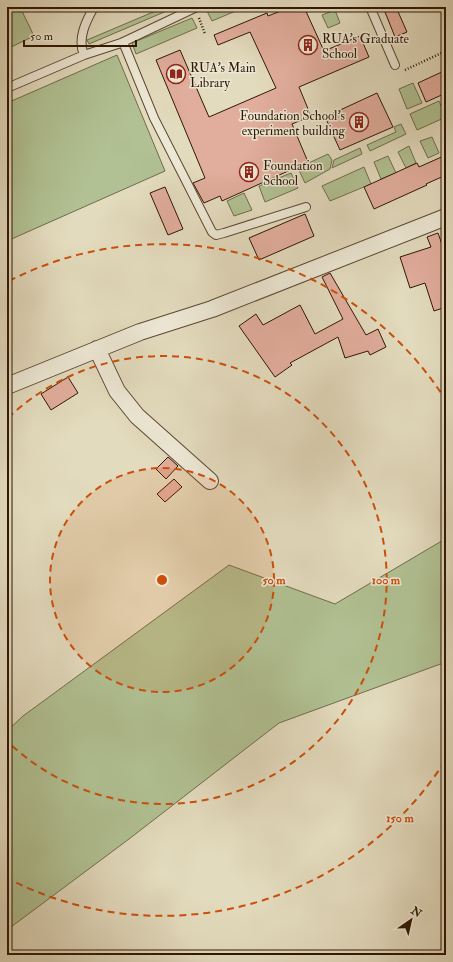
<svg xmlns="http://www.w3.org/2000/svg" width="453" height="962" font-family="'IM FELL Double Pica',serif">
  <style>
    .green { fill: #b1c193; stroke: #706c4c }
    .building { fill: #e1ad9c; stroke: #2f1704 }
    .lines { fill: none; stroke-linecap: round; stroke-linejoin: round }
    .service-casing { stroke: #5c4832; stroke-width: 10 }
    .minor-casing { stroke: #5c4832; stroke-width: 18 }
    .path { stroke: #2f1704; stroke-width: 2.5; stroke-dasharray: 1 2; stroke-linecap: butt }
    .service { stroke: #ede8d5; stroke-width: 8 }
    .minor { stroke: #ede8d5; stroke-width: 16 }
    .ring { fill: none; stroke: #cc4f0b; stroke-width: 2; stroke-dasharray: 7 5 }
    .labels { text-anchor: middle; stroke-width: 3; stroke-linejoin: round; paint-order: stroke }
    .poi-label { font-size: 13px; fill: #2f1704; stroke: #ede8d5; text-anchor: start }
    .centre { fill: #cc4f0b; stroke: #ede8d5; stroke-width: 2 }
    .ring-label { font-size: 12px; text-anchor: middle; font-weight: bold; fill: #cc4f0b; stroke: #ede8d5; stroke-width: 3; stroke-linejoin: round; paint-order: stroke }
  </style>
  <rect width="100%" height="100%" fill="#e3dbbe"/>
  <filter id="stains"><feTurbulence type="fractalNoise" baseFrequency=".005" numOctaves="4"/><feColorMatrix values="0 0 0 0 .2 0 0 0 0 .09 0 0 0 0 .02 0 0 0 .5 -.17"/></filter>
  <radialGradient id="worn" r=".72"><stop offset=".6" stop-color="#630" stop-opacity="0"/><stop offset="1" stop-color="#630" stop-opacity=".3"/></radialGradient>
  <path class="green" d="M7 7H20L34 36 7 49Z
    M165 7H176L89 44 87 40Z
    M215 7H245L212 21 207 11Z
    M335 10 340 23 328 28 322 15Z
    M192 18 197 28 136 54 132 43Z
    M117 55 165 171 7 241V103Z
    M413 83 422 103 407 109 399 89Z
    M439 101 446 117 417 130 410 114Z
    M401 124 406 134 370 151 367 145 396 132 394 127Z
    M432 137 439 153 428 158 420 141Z
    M409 146 416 163 406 168 398 152Z
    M360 148 362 154 332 168 334 160Z
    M328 154 332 160 330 169 305 183 298 168Z
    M388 156 396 173 381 179 374 162Z
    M364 167 371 184 330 201 322 186Z
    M291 173 298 188 265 202 259 186Z
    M244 193 252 210 234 216 227 201Z
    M446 540V662L279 723 129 839 7 930V731L23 716 229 565 335 604 440 542Z"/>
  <path class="building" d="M291 7H304L324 51 360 36 369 57 299 87 311 116 292 124 308 162 222 201 220 196 204 203 193 183 205 178 156 60 180 50 209 117 276 88 250 32 218 45 214 35 267 13 268 16Z
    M383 7H396L407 32 395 37Z
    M446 70V93L426 102 418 83Z
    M377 93 393 127 340 150 325 117Z
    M446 155V175L426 184 427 185 374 209 364 187 417 163 419 167Z
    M165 187 183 229 168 235 150 193Z
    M305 214 314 236 259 260 249 238Z
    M438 233 445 253 442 254 446 266V307L434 311 425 283 410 288 400 257 431 247 427 237Z
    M330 273 366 335 378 329 386 347 370 355 368 351 345 358 338 337 290 363 292 365 275 377 239 326 256 314 263 325 300 305 315 334 343 319 322 277Z
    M68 377 78 393 51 410 41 394Z
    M168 457 178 466 166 479 156 469Z
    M174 479 182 487 165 502 157 494Z"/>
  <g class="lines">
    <g class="service-casing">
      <path id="service" d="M370 7 395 65
        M123 42 154 118 212 232 216 235 224 233 306 207
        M84 55C77 39 86 21 94 7
        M7 88 84 55 121 43 197 7"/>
    </g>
    <g class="minor-casing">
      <path id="minor" d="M97 349 117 391 137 416 210 481
        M7 386 140 332 212 309 446 217"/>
    </g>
    <path class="path" d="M199 18 205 34
      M405 70 446 51"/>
    <use href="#service" class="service"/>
    <use href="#minor" class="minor"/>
  </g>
  <circle cx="162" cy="580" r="112" fill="#cc4f0b" fill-opacity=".12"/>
  <g class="ring">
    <circle cx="162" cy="580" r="112"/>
    <path d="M8 418A224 224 0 1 1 8 742"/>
    <path d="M445 761A336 336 0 0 1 9 879M9 281A336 336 0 0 1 445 399"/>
  </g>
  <defs>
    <g id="building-ring" transform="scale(1)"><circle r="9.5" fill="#ede8d5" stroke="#8f2418" stroke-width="1.5"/><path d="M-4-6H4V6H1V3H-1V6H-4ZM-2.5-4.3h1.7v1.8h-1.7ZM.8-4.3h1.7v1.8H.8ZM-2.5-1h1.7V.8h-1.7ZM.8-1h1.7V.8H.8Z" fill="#8f2418"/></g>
    <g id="library-ring" transform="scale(1)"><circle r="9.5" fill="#ede8d5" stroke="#8f2418" stroke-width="1.5"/><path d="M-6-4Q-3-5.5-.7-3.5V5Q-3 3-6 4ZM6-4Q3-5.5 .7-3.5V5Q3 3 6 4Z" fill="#8f2418"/></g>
  </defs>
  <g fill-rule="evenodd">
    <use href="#building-ring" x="308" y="45"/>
    <use href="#library-ring" x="176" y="74"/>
    <use href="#building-ring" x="359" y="122"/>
    <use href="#building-ring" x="249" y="172"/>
  </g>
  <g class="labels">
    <g class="poi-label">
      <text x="322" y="43">RUA's Graduate<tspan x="322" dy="15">School</tspan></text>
      <text x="190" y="72">RUA's Main<tspan x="190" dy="15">Library</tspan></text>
      <text x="345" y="120" text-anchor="end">Foundation School's<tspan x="345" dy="15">experiment building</tspan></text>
      <text x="263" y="170">Foundation<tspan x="263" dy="15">School</tspan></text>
    </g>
  </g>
  <circle cx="162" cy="580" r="6" class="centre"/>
  <g class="ring-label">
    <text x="274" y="584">50 m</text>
    <text x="386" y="584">100 m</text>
    <text x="400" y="822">150 m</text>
  </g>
  <rect width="453" height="962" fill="none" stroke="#e3dbbe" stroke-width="24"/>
  <rect x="8" y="8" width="437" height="946" fill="none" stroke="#2f1704" stroke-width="2"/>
  <rect x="12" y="12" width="429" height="938" fill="none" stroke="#2f1704"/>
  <g transform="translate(411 920) rotate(34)" stroke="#ede8d5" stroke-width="3" paint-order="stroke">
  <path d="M0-3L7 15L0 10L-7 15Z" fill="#2f1704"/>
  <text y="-6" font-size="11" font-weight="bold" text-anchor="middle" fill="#2f1704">N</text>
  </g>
  <path d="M24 40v6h112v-6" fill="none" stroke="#2f1704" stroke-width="2"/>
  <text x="30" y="40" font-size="12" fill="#2f1704" stroke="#ede8d5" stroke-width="3" paint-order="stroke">50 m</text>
  <rect width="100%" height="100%" filter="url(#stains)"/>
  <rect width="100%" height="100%" fill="url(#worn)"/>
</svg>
